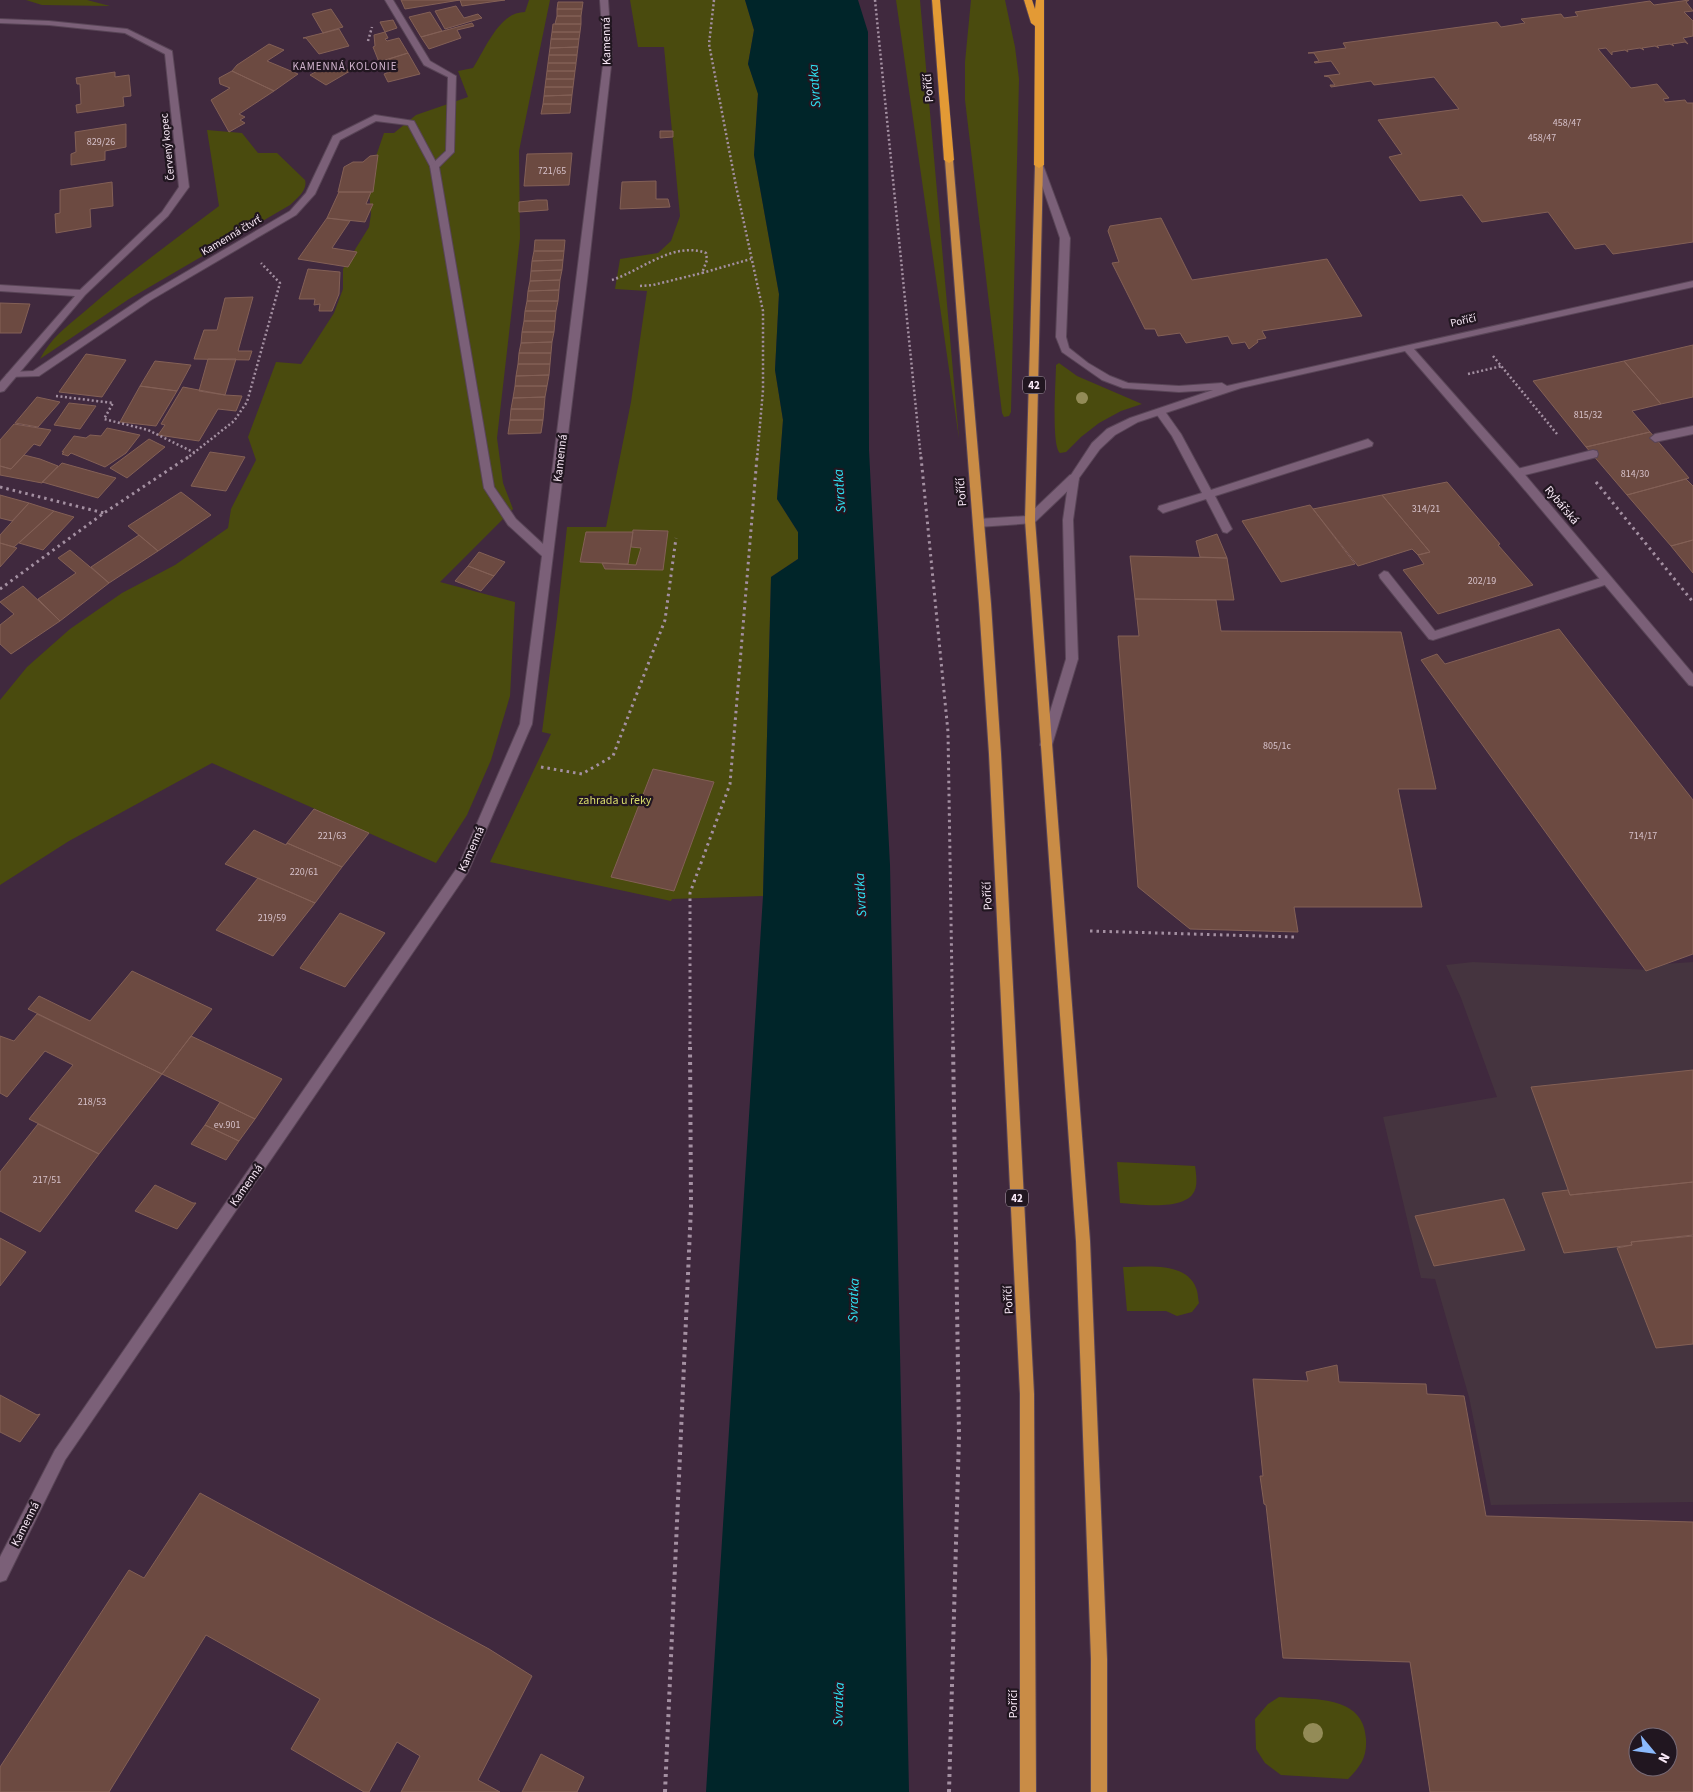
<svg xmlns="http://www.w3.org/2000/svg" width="1693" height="1792" font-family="'Source Sans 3',sans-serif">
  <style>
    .education { fill: #45343f }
    .green { fill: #4a4b0e }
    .water { fill: #002529 }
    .building { fill: #6c4a41; stroke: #836056; fill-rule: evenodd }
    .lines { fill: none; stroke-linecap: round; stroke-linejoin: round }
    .service-casing { stroke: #594557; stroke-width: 2 }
    .minor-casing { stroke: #594557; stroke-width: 2 }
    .primary-casing { stroke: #594557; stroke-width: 2 }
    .trunk-casing { stroke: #594557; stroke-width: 1 }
    .path-far2 { stroke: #a490a2; stroke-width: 2.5; stroke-dasharray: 2 2.5; stroke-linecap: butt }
    .path-far1 { stroke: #a490a2; stroke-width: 3; stroke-dasharray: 2.5 4; stroke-linecap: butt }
    .path { stroke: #a490a2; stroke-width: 4; stroke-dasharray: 3 4.5; stroke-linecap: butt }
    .service { fill: #7b6078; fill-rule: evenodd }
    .minor { fill: #7b6078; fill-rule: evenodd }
    .primary { fill: #c98c46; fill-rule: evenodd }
    .trunk { fill: #e39a35; fill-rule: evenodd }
    .tree { fill: #938b57 }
    .labels { text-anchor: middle; stroke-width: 4.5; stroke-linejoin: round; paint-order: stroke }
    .number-label { font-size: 10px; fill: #d6c1ca }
    .far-neighbourhood-label { font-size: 11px; letter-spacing: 1px; fill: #d2b5cf; stroke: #211620 }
    .far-street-label { font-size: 11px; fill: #f9e9f7; stroke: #211620 }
    .shield { fill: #211620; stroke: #b8aab6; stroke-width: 1 }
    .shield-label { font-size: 11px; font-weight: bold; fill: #f9e9f7 }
    .street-label { font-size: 12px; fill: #f9e9f7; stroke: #211620 }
    .park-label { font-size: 12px; fill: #d7db6b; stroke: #211620 }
    .water-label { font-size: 14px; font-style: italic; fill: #2fe3f5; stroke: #211620 }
  </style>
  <rect width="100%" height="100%" fill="#40293e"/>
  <path class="education" d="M1473 962 1651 970 1664 964 1693 962V1502L1491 1505 1469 1397 1435 1279 1421 1278 1383 1117 1497 1097 1461 998 1446 965Z"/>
  <path class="green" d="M26 0H87L110 6 42 5Z
    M529 0H550L519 151 520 238 497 438 503 483 513 509 440 582 515 602 510 696 491 760 467 815 436 863 212 763 69 841 0 885V700L27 667 70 629 122 593 175 565 228 528 231 509 256 460 248 437 276 362 301 364 334 313 343 289V269L369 227 371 214 369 191 374 162 384 133H394L416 115 468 97 458 71 473 68C486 48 499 12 525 12Z
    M630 0H745L754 30 748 64 758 93 754 155 779 294 775 370 783 420 777 499 798 532V559L771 577 763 896 672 899 671 901 490 862 551 734 542 732 557 618 567 527H606L631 402 647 291 615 289 620 259 658 253 671 241 680 216 664 47H638Z
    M896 0H920L959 439Z
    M971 0H1005L1015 47 1019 79 1011 412 1009 416 1004 417 1002 413 965 100V62Z
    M207 130 242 133 258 153H277L305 180C308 190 297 198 290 205L129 299 40 359C51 338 66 327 84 312 127 274 173 241 219 206Z
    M1059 363 1077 376 1142 404 1121 411 1099 423 1081 437 1066 452 1060 453C1051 445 1056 380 1056 365Z
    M1117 1162 1195 1166C1196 1172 1197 1180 1196 1186 1192 1213 1139 1204 1120 1203Z
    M1123 1267C1145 1267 1186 1261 1196 1288 1198 1292 1198 1299 1199 1303L1192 1312 1177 1316 1166 1311H1127Z
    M1279 1697C1312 1700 1364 1694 1366 1739 1367 1757 1361 1766 1348 1779L1281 1775 1265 1763 1256 1749 1255 1719 1268 1704Z"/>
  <path class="water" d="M745 0H858L868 32 869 450 890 865 909 1792H706L763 896 771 577 798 559V532L777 499 783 420 775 370 779 294 754 155 758 94 748 64 754 30Z"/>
  <path class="building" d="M401 0H460L405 9Z
    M460 0H505L462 6Z
    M1689 0 1686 2 1693 11 1684 12 1693 21V36L1683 38 1688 44 1685 42 1672 44 1674 46 1670 44 1657 46 1659 48 1655 46 1642 48 1644 50 1640 48 1627 50 1628 52 1625 50 1612 52V55L1606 48 1598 49 1631 88 1657 84 1669 98 1663 99 1665 102 1685 100 1687 103H1693V242L1613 254 1605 244 1575 249 1548 212 1482 222 1462 195 1420 201 1389 157 1402 154 1378 120 1459 109 1434 77 1374 85 1371 81 1331 87 1330 85H1335L1329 77 1324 76 1340 74 1331 61 1315 63 1314 62 1319 61 1314 53H1308L1346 48 1343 43 1497 22 1501 27 1525 23 1521 19 1561 14 1564 18 1578 16 1575 12 1650 1 1654 5Z
    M558 2H583L582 9H557Z
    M456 6 464 18 478 14 482 18 445 29 435 11Z
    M331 9 343 27 323 33 312 14Z
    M557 9H582L581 16H557Z
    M430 12 442 31 421 37 409 17Z
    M557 16H581V24H555Z
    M393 20 397 28 385 32 380 22Z
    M472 23 474 26 457 30 461 38 429 49 421 37Z
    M553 24H581L580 32H552Z
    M339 29 349 46 319 54 306 38H303Z
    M385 32 388 38 385 39 387 41 399 38 408 53 379 62 373 47 375 46 374 35Z
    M552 32H580L579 39H551Z
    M551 39H579L578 47 550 48Z
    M269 44 284 50 267 61 298 74 274 91 232 71 237 65Z
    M578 47 577 55H549L550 48Z
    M408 53 420 74 388 82 384 74 395 70 393 67 381 69 379 62Z
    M549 55H577V56L576 63H548Z
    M334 61 333 63 350 71 326 85 310 75Z
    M548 63H576V64L575 71H547Z
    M232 71 274 91 239 114 245 117 240 120 245 123 229 132 211 100 230 88 220 84 219 78Z
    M547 71H575L574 79H546Z
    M115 72V77L129 75 131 96 123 97 124 106 77 113 76 105 81 104 80 84H77L76 78Z
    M546 79H574L573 87H545Z
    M545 87H573L572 95 544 96Z
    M572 95 571 104H543L544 96Z
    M543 104H571L570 113 541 114Z
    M126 124V147L105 151V160L71 165V154L76 152 75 132Z
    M660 131H673V137L660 138Z
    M572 153 569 185 524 186 527 154Z
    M378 155 373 192H338L344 167 353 162H363L370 156Z
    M656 181V199H668L670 207 620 209 622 182Z
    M112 182 113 206 90 209 91 227 56 233 55 214 60 213V190Z
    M339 192H371L366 204H373L365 222 327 218Z
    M537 200H547L548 210 519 212V202Z
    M327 218 350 221 332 248 357 252 348 267 298 259Z
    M1161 218 1192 280 1327 259 1362 316 1262 331 1266 338 1257 340 1258 342 1249 349 1245 342 1232 344 1228 336 1186 343 1180 333 1158 336 1155 329H1145L1112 263 1119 262 1108 231 1110 226Z
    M535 240H565L564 251H534Z
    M534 251H564L563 260 532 261Z
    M563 260 562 270 531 271 532 261Z
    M308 269 340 272 339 294 332 311H319L320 304 314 305 315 299H299Z
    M562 270 560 280 530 281 531 271Z
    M560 280 559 290 528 291 530 281Z
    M559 290 558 301H527L528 291Z
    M253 297 238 351H252L249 360 194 359 204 330H217L225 298Z
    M527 301H558L556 311H525Z
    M0 303 30 304 21 333H0Z
    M525 311H556L555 321H524Z
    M524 321H555L554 332H522Z
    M522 332H554L552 342 521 343Z
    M552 342 551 353H519L521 343Z
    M1693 345V397L1661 404 1624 361Z
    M519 353H551L550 364H518Z
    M86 354 126 360 102 397 59 392Z
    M208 359H236L225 395 199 391Z
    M155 361 191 365 177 391 140 386Z
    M1624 361 1661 404 1632 411 1650 432 1586 447 1533 381Z
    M518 364H550L549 375 516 376Z
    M549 375 547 386H515L516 376Z
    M140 386 177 391 156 426 120 422Z
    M515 386H547L545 397 513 398Z
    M183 387 225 395 242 396 236 411 218 409 199 441 158 435 165 425 161 424Z
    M37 397 60 402 38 427 15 423Z
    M545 397 544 409H511L513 398Z
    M69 403 96 406 80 429 54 425Z
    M511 409H544L543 420H510Z
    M510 420H543L541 433 508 434Z
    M14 424 51 430 40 446 34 444 11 469 0 466V440Z
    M107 428 140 435 126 453 105 467 71 453 68 456 62 454 64 452H62L74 436 86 438 90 435 101 436Z
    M1650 432 1689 478 1627 495 1586 447Z
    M149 439 165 447 127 478 110 468Z
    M210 452 245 457 226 491 191 486Z
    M24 455 40 459 58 466 42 483 0 475V466L11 469Z
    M62 463 116 478 98 498 42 482Z
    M1686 479 1693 486V540L1671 546 1627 495Z
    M1447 482 1500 544 1498 545 1533 585 1438 614 1403 570 1424 564 1418 555 1430 552 1382 495Z
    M181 492 211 515 158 551 128 526Z
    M0 495 29 503 12 521 0 518Z
    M1382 495 1430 552 1418 555 1412 549 1358 566 1313 509Z
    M29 503 54 511 14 547 0 543V535Z
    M1310 505 1355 564 1281 582 1242 521Z
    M54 511 74 517 43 550 19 543Z
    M633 530 668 531 663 570 605 569 602 563 636 565 641 548 631 547Z
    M586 532H633L628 564 580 562Z
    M1217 534 1227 558 1200 557 1196 541Z
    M139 535 158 551 109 583 91 567Z
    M1693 540V573L1671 546Z
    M0 543 17 548 0 567Z
    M70 550 109 583 60 621 38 599 76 573 58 558Z
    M479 552 505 562 494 576 468 566Z
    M1130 556 1227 558 1234 600 1135 599Z
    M468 566 494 576 481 591 455 581Z
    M23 586 60 621 11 654 0 644V625L14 614 0 602Z
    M1135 599 1216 600 1221 631 1401 632 1436 789H1398L1422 907H1294L1298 932 1190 929 1138 887 1118 636H1139Z
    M1559 629 1693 800V954L1646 971 1421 660 1437 654 1445 664Z
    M653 769 714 782 674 891 611 877Z
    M314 809 369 833 342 867 287 843Z
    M254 830 286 845 287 843 342 867 315 903 225 864Z
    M258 878 315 903 273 956 216 930Z
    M340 913 385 933 345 987 300 968Z
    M132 971 212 1009 162 1074 28 1009 39 996 90 1021Z
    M37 1014 162 1074 99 1154 29 1119 73 1065 45 1051 7 1097 0 1093V1036L14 1041Z
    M191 1036 282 1079 255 1119 162 1074Z
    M1693 1070V1182L1570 1195 1531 1087Z
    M220 1102 255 1119 239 1141 205 1125Z
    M38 1124 99 1154 40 1232 0 1211V1172Z
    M205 1125 239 1141 226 1160 191 1144Z
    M1693 1182V1235L1631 1242 1632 1245 1564 1253 1542 1193 1568 1190 1570 1195Z
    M155 1185 193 1203H196L177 1229 135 1211Z
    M1504 1199 1525 1250 1434 1266 1415 1216Z
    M1693 1236V1344L1656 1348 1617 1248 1632 1245 1631 1242Z
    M0 1238 26 1252 0 1286Z
    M1337 1365 1339 1382 1426 1384 1427 1394 1464 1396 1486 1516 1693 1522V1792H1430L1410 1662 1283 1658 1266 1505 1264 1504 1260 1476H1263L1253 1379 1308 1381 1306 1372ZM1638 1737H1668V1767H1638Z
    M0 1395 37 1415 40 1414 20 1442 0 1432Z
    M200 1493 489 1649 532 1676 478 1780 500 1792H401L420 1756 397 1742 369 1792H364L291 1749 320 1699 206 1635 109 1792H0V1767L129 1570 144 1578Z
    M541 1754 584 1777 577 1792H522Z"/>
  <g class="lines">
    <g class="service-casing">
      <path id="service" d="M375 115 414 121 438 166 437 168H431L408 125 376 121 340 140 315 194 296 215 151 300 39 376 7 377 6 375 11 372 33 371 145 296 290 211 306 193 333 136Z
        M1160 409 1164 410 1181 434 1211 490 1368 439 1373 443 1372 446 1215 496 1232 529 1227 533 1223 532 1206 499 1163 513 1158 509 1159 506 1202 493 1172 436 1155 412Z
        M1693 426V434L1655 442 1650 438 1655 434Z
        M1593 450 1597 451 1598 454 1597 457 1517 477 1512 473 1517 469Z
        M1074 474 1079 478 1078 481 1034 523 978 527 973 523 978 519 1027 516 1070 475Z
        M1384 571 1388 572 1435 631 1607 576 1612 580 1611 583 1433 640 1429 639 1380 578 1379 575Z"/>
    </g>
    <g class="minor-casing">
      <path id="minor" d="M385 0H393L430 61 456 76 454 152 439 167 494 487 516 519 543 544 604 57 600 0H608L612 57 587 281 532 724 468 872 65 1460 6 1580 0 1582V1557L55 1450 459 865 520 724 542 556 508 525 484 488 430 166 446 151 448 77 424 65Z
        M0 19 49 21 127 29 172 51 189 187 168 216 85 295 4 391 0 392V382L75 296 0 291V285L80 290 162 212 179 187 165 54 125 33 49 25 0 23Z
        M1039 162 1043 165 1070 238 1066 337 1069 348 1088 363 1110 376 1128 383 1179 386 1222 383 1227 386 1693 281V287L1414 349 1521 470 1693 674V686L1689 685 1513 476 1405 351 1241 388 1138 422 1115 435 1100 449 1079 478 1073 520 1078 659 1052 745 1050 748H1042L1040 745 1066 659 1063 520 1069 478 1092 443 1107 429 1130 418 1213 390 1179 392 1123 388 1102 380 1062 352 1056 337 1060 238 1035 165Z"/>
    </g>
    <g class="primary-casing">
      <path id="primary" d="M949 157 953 160 991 604 1001 754 1034 1394 1036 1792H1020V1394L989 754 979 604 945 160Z
        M1039 162 1043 165 1035 520 1090 1241 1107 1659V1792H1091V1659L1076 1241 1025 520 1035 165Z"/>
    </g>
    <g class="trunk-casing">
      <path id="trunk" d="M932 0H940L954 160 949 163 944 160Z
        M1024 0H1032L1035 9 1036 0H1044V165L1039 168 1034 165 1035 26 1031 23Z"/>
    </g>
    <path class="path-far2" d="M714 0 709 44 736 186 763 311V390L757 459
      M875 0 921 459
      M368 41 372 27
      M612 280C642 270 674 241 706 253L707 260 702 273 751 259
      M640 286 653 285 702 273
      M1493 356 1557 434
      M1468 374 1502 366
      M56 396 113 403 104 419 148 430 195 453
      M186 459 234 421 247 402 280 283 261 263"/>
    <path class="path-far1" d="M921 457 948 732 953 1044
      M1596 482 1693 602
      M0 487 104 513
      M0 589 104 513 188 457
      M541 767 582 774 613 756 665 620 676 538
      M1090 931 1294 937
      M690 1044V893L730 784 757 457"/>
    <path class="path" d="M665 1792 691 1207 690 1043
      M949 1792 959 1436 953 1043"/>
    <use href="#service" class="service"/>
    <use href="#minor" class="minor"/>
    <use href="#primary" class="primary"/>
    <use href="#trunk" class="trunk"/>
  </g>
  <g class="tree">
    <circle cx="1082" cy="398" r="6"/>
    <circle cx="1313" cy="1733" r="10"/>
  </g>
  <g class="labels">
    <g class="number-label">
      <text x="1567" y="126">458/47</text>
      <text x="1542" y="141">458/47</text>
      <text x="101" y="145">829/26</text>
      <text x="552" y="174">721/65</text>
      <text x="1588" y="418">815/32</text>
      <text x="1635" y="477">814/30</text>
      <text x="1426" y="512">314/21</text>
      <text x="1482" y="584">202/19</text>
      <text x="1277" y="749">805/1c</text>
      <text x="332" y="839">221/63</text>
      <text x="1643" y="839">714/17</text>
      <text x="304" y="875">220/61</text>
      <text x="272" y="921">219/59</text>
      <text x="92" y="1105">218/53</text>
      <text x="227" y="1128">ev.901</text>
      <text x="47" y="1183">217/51</text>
    </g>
    <g class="far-neighbourhood-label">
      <text x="345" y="70">KAMENNÁ KOLONIE</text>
    </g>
    <g class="far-street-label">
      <text transform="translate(167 147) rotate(-96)" y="4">Červený kopec</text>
      <text transform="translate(231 235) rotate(-31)" y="4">Kamenná čtvrť</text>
      <text transform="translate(1463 320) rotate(-13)" y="4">Poříčí</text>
    </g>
    <g class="shield">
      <rect x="1023" y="376.5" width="22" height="17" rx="4"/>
      <rect x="1006" y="1189.5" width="22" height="17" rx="4"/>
    </g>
    <g class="shield-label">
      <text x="1034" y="389">42</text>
      <text x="1017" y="1202">42</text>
    </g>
    <g class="street-label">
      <text transform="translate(606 41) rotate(-91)" y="4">Kamenná</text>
      <text transform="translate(928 88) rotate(-95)" y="4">Poříčí</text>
      <text transform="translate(560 458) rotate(-83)" y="4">Kamenná</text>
      <text transform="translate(961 492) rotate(-95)" y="4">Poříčí</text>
      <text transform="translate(1562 505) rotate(50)" y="4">Rybářská</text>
      <text transform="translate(471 849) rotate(-66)" y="4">Kamenná</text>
      <text transform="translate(987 896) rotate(-93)" y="4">Poříčí</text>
      <text transform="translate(246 1185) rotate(-55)" y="4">Kamenná</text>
      <text transform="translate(1008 1300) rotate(-93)" y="4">Poříčí</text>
      <text transform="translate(25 1524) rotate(-63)" y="4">Kamenná</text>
      <text transform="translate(1013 1704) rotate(-90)" y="4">Poříčí</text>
    </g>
    <g class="park-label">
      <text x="615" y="804">zahrada u řeky</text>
    </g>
    <g class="water-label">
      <text transform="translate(814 86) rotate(-94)" y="5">Svratka</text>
      <text transform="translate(839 491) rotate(-94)" y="5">Svratka</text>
      <text transform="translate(860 895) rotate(-93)" y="5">Svratka</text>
      <text transform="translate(853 1300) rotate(-88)" y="5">Svratka</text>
      <text transform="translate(838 1704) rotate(-88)" y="5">Svratka</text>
    </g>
  </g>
  <g transform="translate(1653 1752) rotate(119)"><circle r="24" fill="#211620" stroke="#776a76"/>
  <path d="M0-4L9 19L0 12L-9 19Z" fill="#8bb9fc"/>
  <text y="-8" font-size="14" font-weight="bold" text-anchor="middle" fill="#f9e9f7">N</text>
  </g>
</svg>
